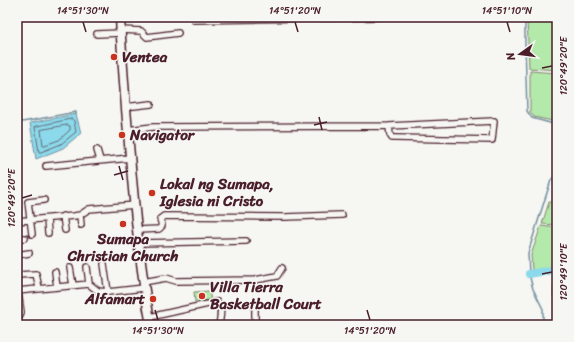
<svg xmlns="http://www.w3.org/2000/svg" width="574" height="342" font-family="Sriracha,sans-serif">
  <style>
    .green { fill: #b3e9ab; stroke: #7e846b }
    .water { fill: #8bd9ea; stroke: #718f9e }
    .lines { fill: none; stroke-linecap: round; stroke-linejoin: round }
    .shore { stroke: #646977; stroke-width: 1 }
    .stream { stroke: #718f9e; stroke-width: 1.5 }
    .river { stroke: #8bd9ea; stroke-width: 8 }
    .street-casing { stroke: #4a1f2b; stroke-width: 8 }
    .secondary-casing { stroke: #4a1f2b; stroke-width: 11 }
    .street { stroke: #f6f6f2; stroke-width: 5.5 }
    .secondary { stroke: #f6f6f2; stroke-width: 8 }
    .ticks { fill: none; stroke: #4a1f2b; stroke-width: 1.5 }
    .poi-dot { fill: #c8321e; stroke: #f6f6f2; stroke-width: 1.5 }
    .labels { text-anchor: middle; stroke-width: 3; stroke-linejoin: round; paint-order: stroke }
    .poi-label { font-size: 15px; font-weight: bold; fill: #4a1f2b; stroke: #f6f6f2; text-anchor: start }
    .neatline { fill: none; stroke: #4a1f2b; stroke-width: 1.5 }
    .ticks-label { font-size: 10px; text-anchor: middle; fill: #4a1f2b }
  </style>
  <rect width="100%" height="100%" fill="#f6f6f2"/>
  <filter id="ink" filterUnits="userSpaceOnUse"><feTurbulence type="fractalNoise" baseFrequency=".025" numOctaves="2"/><feDisplacementMap in="SourceGraphic" scale="8" xChannelSelector="R" yChannelSelector="G"/><feConvolveMatrix kernelMatrix="1 2 1 2 8 2 1 2 1" color-interpolation-filters="sRGB"/></filter>
  <g filter="url(#ink)">
    <path class="green" d="M527 17H557V70L529 68Z
      M530 71 557 73V122L534 117 530 112Z
      M549 202H557V225L542 224Z
      M541 226 557 228V267L548 270 532 271 531 255Z
      M209 291 211 300 195 302 194 292Z"/>
    <path class="water" d="M76 114 81 133 63 148 36 159 30 123Z"/>
    <g class="lines">
      <path class="shore" d="M72 119 74 121 76 132 61 144 41 152H39L35 127Z
        M68 125 70 126V130L59 140 45 145H43L41 130Z"/>
      <path class="stream" d="M522 17 525 22V42L527 111 532 118 557 125
        M17 123 76 112V114
        M543 325V309L533 289 529 274 528 253 551 180 557 174"/>
      <path class="river" d="M529 274 557 269"/>
      <g class="street-casing">
        <path id="street" d="M194 20 379 17
          M121 30 141 31 147 37 178 33
          M97 34 121 33
          M125 107 151 104
          M127 130 153 127 389 126 494 121 492 140 395 138H392L390 135 389 126
          M97 150 100 160
          M46 166 130 158
          M80 215 81 225
          M63 216 65 230
          M47 219 48 233
          M17 221 74 216 80 215 89 209 135 205
          M137 230 159 229 162 226 160 219 164 216 285 217 342 215
          M32 234 28 202 44 200
          M17 238H25
          M138 243 246 241
          M17 255 29 253
          M104 264 108 292
          M87 267 89 284
          M70 268 73 285
          M55 272 57 287
          M17 275 36 274 39 288
          M143 282 166 278 176 281 255 280 277 276 282 268
          M557 288V295
          M17 291 89 284 98 291 108 292 144 288
          M17 317 20 316 21 312 18 291
          M150 317 217 302C223 308 220 318 219 325
          M255 325V305"/>
      </g>
      <g class="secondary-casing">
        <path id="secondary" d="M120 17C122 64 126 110 130 156 135 213 140 269 151 325"/>
      </g>
      <use href="#street" class="street"/>
      <use href="#secondary" class="secondary"/>
    </g>
  </g>
  <path class="ticks" d="M83 22 86 32M295 22 298 32M507 22 510 32M542 68 552 66M319 117 322 130M314 125 327 122M119 166 123 180M114 175 128 171M22 198 32 195M542 274 552 272M155 310 158 320M367 310 370 320"/>
  <g class="poi-dot">
    <circle cx="114" cy="57" r="4"/>
    <circle cx="122" cy="135" r="4"/>
    <circle cx="152" cy="193" r="4"/>
    <circle cx="123" cy="224" r="4"/>
    <circle cx="202" cy="296" r="4"/>
    <circle cx="153" cy="299" r="4"/>
  </g>
  <g class="labels">
    <g class="poi-label">
      <text x="122" y="62">Ventea</text>
      <text x="130" y="140">Navigator</text>
      <text x="160" y="189">Lokal ng Sumapa,<tspan x="160" dy="17">Iglesia ni Cristo</tspan></text>
      <text x="123" y="244" text-anchor="middle">Sumapa<tspan x="123" dy="17">Christian Church</tspan></text>
      <text x="210" y="292">Villa Tierra<tspan x="210" dy="17">Basketball Court</tspan></text>
      <text x="145" y="304" text-anchor="end">Alfamart</text>
    </g>
  </g>
  <rect width="574" height="342" fill="none" stroke="#f6f6f2" stroke-width="44"/>
  <g transform="translate(520 54) rotate(256)" stroke="#f6f6f2" stroke-width="3" paint-order="stroke">
  <path d="M0-3L7 15L0 10L-7 15Z" fill="#4a1f2b"/>
  <text y="-6" font-size="11" font-weight="bold" text-anchor="middle" fill="#4a1f2b">N</text>
  </g>
  <rect x="22" y="22" width="530" height="298" class="neatline"/>
  <g class="ticks-label">
    <text x="83" y="14">14°51'30"N</text>
    <text x="295" y="14">14°51'20"N</text>
    <text x="507" y="14">14°51'10"N</text>
    <text transform="translate(563 66) rotate(-90)" y="4">120°49'20"E</text>
    <text transform="translate(11 198) rotate(-90)" y="4">120°49'20"E</text>
    <text transform="translate(563 272) rotate(-90)" y="4">120°49'10"E</text>
    <text x="158" y="334">14°51'30"N</text>
    <text x="370" y="334">14°51'20"N</text>
  </g>
</svg>
